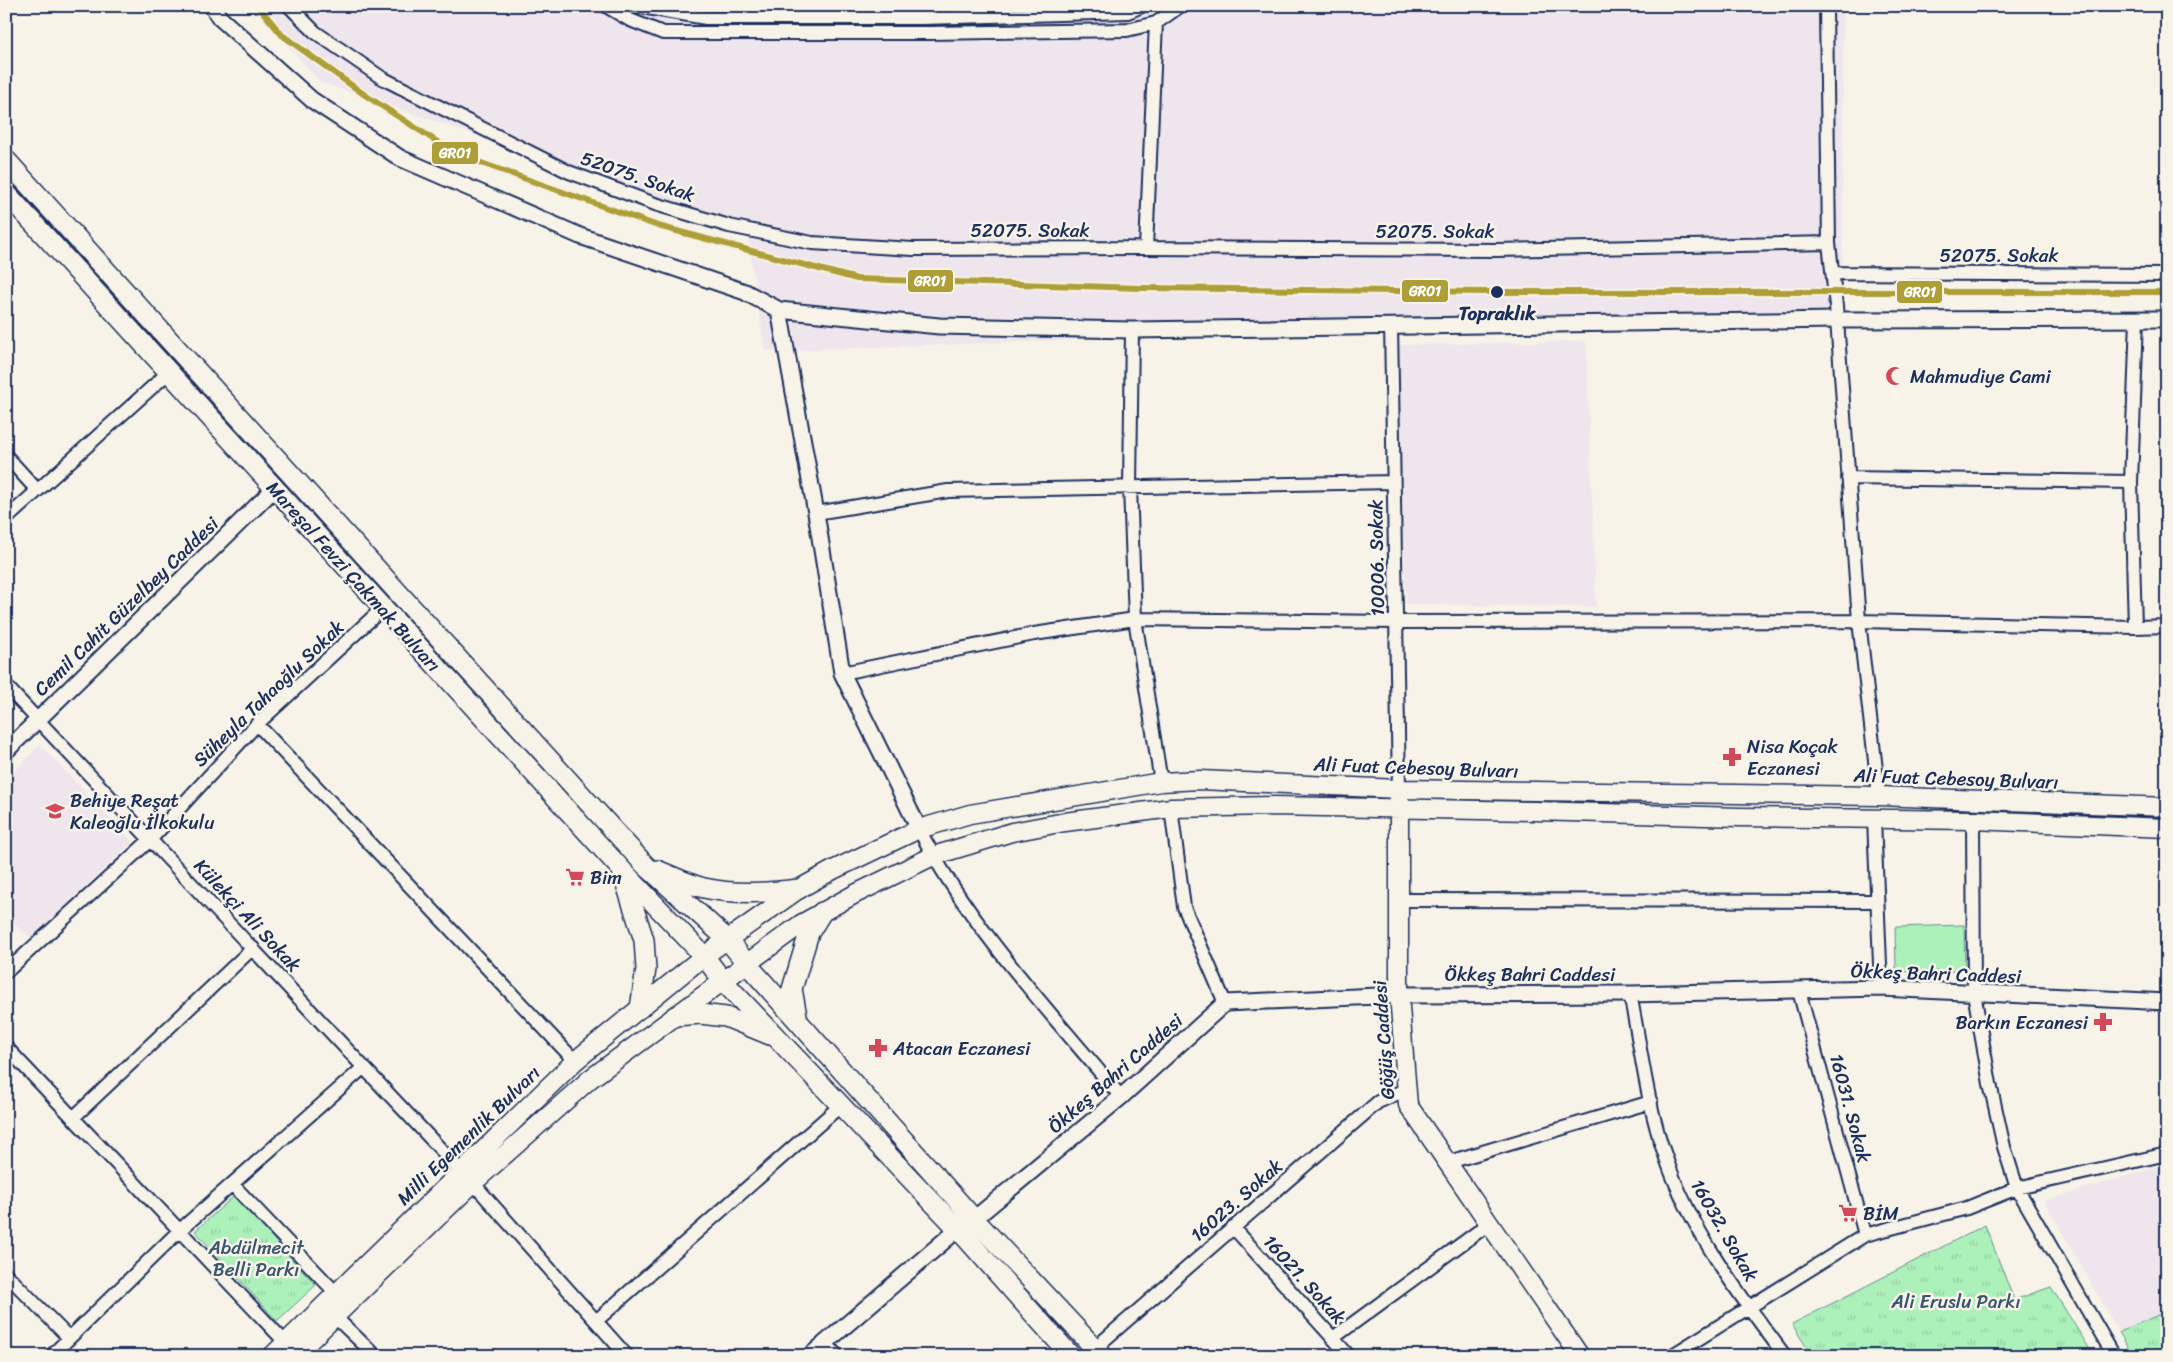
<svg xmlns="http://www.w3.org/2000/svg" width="2173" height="1362" font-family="Sriracha,sans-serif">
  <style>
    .built { fill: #efe5ec }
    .green { fill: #acf0ba; stroke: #64908c }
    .park { fill: url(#park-tufts); stroke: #64908c }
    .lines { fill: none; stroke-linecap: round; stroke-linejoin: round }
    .minor-casing { stroke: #1b2f5e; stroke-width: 16 }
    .tertiary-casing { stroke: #1b2f5e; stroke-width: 19 }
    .secondary-casing { stroke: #1b2f5e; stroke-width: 21 }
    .primary-casing { stroke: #1b2f5e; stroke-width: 22 }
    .minor { stroke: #f7f3e8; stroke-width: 12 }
    .tertiary { stroke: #f7f3e8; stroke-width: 15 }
    .secondary { stroke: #f7f3e8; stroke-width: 18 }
    .primary { stroke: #f7f3e8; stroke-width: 19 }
    .rail-1-casing { stroke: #f7f3e8; stroke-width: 10 }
    .rail-1 { stroke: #ae9e38; stroke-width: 6 }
    .stop-dot { fill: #1b2f5e; stroke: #f7f3e8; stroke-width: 2 }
    .labels { text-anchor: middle; stroke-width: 5; stroke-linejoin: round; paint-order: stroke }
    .street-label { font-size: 19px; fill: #1b2f5e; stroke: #f7f3e8 }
    .stop-label { font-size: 19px; font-weight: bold; fill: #1b2f5e; stroke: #f7f3e8 }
    .poi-label { font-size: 19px; fill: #1b2f5e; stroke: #f7f3e8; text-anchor: start }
    .park-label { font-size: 19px; fill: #385670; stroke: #f7f3e8 }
    .line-badge { stroke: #f7f3e8; stroke-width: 2 }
    .badge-label { font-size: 14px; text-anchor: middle; font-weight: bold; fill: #fff }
  </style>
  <defs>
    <pattern id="park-tufts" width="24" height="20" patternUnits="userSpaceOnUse" patternTransform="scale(1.25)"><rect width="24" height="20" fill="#acf0ba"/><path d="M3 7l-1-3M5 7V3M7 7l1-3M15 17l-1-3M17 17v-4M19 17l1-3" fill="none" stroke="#93cea2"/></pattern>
  </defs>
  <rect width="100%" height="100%" fill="#f7f3e8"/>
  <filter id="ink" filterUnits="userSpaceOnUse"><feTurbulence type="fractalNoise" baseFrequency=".02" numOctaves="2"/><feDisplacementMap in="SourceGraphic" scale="10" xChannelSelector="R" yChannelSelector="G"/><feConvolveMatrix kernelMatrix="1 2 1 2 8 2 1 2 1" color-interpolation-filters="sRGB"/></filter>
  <g filter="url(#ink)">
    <path class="built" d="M252 6H1843L1842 313 765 351 746 224 627 187 320 82Z
      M1586 341 1596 607 1406 604 1397 345Z
      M40 745 133 842 30 938 6 916V780Z
      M2167 1164V1311L2119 1332 2044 1201Z"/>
    <path class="green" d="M1964 925 1965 971 1896 972 1895 927Z"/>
    <path class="park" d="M234 1196 316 1285 277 1321 195 1231Z
      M1985 1225 2014 1300 2051 1287 2094 1356H1812L1792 1324Z
      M2167 1311V1356H2133L2119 1332Z"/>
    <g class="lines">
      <g class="minor-casing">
        <path id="minor" d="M289 6 315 32 382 78 569 172 655 204 729 226 812 243 913 249 1146 248 1497 250 1829 243
          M606 6 630 20 663 33H930L1127 30 1156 23 1180 6
          M636 6 706 18H923L1128 12 1142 6
          M1826 6 1829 243 1836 306 1859 621 1879 796
          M1146 248 1156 23
          M1832 273 2167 275
          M1391 325 1399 789
          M1132 330 1130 487 1135 619 1161 782
          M6 456 37 490
          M1848 478 2131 482
          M816 513 948 491 1393 482
          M6 519 169 372
          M2135 627 2131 482 2137 319
          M842 673 1034 634 1135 619 1396 622 1859 621 2135 627 2167 626
          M6 686 461 1171
          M257 724 575 1061
          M1171 808 1184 907 1225 1003
          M1874 819 1881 988
          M1973 820 1974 993 1990 1084 2004 1147 2017 1188 2114 1356
          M919 829C968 925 1052 1014 1121 1097
          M1399 900 1877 901
          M6 972 151 839 257 724 383 608
          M1799 991 1865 1235
          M1630 994C1641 1048 1647 1106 1666 1158 1690 1229 1740 1296 1785 1356
          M6 1047 285 1342
          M73 1118 253 948
          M1449 1162 1651 1102
          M473 1183 627 1356
          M232 1184 336 1293
          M1233 1227 1349 1356
          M6 1274 69 1338
          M334 1316 376 1356
          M596 1321 840 1106
          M1333 1338 1490 1223
          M825 1342 837 1356
          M1095 1348 1378 1102 1407 1089
          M51 1356 179 1231 364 1067
          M1671 1356 1865 1235 1967 1208 2017 1188 2167 1154"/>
      </g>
      <g class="tertiary-casing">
        <path id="tertiary" d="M212 6 220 18 312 100 400 158 580 236 745 292 779 310 939 326 1132 330 1836 320 2167 319
          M779 310 816 513 842 673 919 829
          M6 751 274 489
          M974 1219 1121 1097 1225 1003 1399 995 1630 994 1881 988 2167 1002
          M810 1356 958 1229"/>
      </g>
      <g class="secondary-casing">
        <path id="secondary" d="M1399 797V995L1408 1105 1580 1356
          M272 1356 575 1061 704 956 799 889 833 870 919 829 970 814 1161 782 1200 780 1399 789 1879 796 2167 807
          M294 1356 473 1183 590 1079 723 981 801 924 855 894 933 856 1012 832 1065 822 1171 808 1273 806 1535 811 1739 817 1973 820 2167 828"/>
      </g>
      <g class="primary-casing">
        <path id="primary" d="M6 160 645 865 728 940 747 964 974 1219 1102 1356
          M6 193 621 869 704 956 723 981 958 1229 1071 1356
          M657 870C672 876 688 884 704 888 735 895 768 893 799 889
          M623 875 644 940 646 969 640 1008
          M675 1016 700 1014 726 1017 770 1035
          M798 1021 792 989 809 933 822 912"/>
      </g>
      <use href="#minor" class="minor"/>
      <use href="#tertiary" class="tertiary"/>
      <use href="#secondary" class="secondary"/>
      <use href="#primary" class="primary"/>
      <g class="rail-1-casing">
        <path id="rail-1" d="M258 6 282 35 365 95 456 154 658 226 857 279 1140 288 1490 292H2167"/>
      </g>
      <use href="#rail-1" class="rail-1"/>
    </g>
  </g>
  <defs>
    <g id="mosque-bare" transform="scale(1.5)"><path d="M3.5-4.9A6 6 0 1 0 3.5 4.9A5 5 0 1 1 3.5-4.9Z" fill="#d1495b" stroke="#f7f3e8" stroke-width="2.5" paint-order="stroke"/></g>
    <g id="pharmacy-bare" transform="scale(1.5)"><path d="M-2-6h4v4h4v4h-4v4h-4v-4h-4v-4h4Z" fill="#d1495b" stroke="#f7f3e8" stroke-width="2.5" paint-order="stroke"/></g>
    <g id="school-bare" transform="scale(1.5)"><path d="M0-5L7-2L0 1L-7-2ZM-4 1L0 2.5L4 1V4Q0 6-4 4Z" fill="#d1495b" stroke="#f7f3e8" stroke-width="2.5" paint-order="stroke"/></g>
    <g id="supermarket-bare" transform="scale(1.5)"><path d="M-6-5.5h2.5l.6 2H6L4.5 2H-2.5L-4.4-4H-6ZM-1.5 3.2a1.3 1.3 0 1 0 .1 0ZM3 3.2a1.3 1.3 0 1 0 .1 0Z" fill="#d1495b" stroke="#f7f3e8" stroke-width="2.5" paint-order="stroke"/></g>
  </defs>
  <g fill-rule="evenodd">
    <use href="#mosque-bare" x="1895" y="376"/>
    <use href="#pharmacy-bare" x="1732" y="757"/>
    <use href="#school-bare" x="55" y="811"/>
    <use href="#supermarket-bare" x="575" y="877"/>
    <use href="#pharmacy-bare" x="2103" y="1022"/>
    <use href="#pharmacy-bare" x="878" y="1048"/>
    <use href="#supermarket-bare" x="1848" y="1213"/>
  </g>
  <circle class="stop-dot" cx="1497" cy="292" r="7"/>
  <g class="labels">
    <g class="street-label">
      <text transform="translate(638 176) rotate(19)" y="7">52075. Sokak</text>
      <text x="1030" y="237">52075. Sokak</text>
      <text x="1435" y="238">52075. Sokak</text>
      <text x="1999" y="262">52075. Sokak</text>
      <text transform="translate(1376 558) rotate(-91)" y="7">10006. Sokak</text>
      <text transform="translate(354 576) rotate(48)" y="7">Mareşal Fevzi Çakmak Bulvarı</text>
      <text transform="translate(126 606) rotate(-44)" y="7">Cemil Cahit Güzelbey Caddesi</text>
      <text transform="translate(268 693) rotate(-44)" y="7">Süheyla Tahaoğlu Sokak</text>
      <text transform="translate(1416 767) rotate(2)" y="7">Ali Fuat Cebesoy Bulvarı</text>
      <text transform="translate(1956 778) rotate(2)" y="7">Ali Fuat Cebesoy Bulvarı</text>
      <text transform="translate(248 915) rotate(47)" y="7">Külekçi Ali Sokak</text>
      <text transform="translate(1936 973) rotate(2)" y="7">Ökkeş Bahri Caddesi</text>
      <text x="1530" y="981">Ökkeş Bahri Caddesi</text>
      <text transform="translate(1383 1040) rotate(-94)" y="7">Göğüş Caddesi</text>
      <text transform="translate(1115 1073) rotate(-41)" y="7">Ökkeş Bahri Caddesi</text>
      <text transform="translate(1851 1108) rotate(75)" y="7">16031. Sokak</text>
      <text transform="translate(468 1135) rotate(-44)" y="7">Milli Egemenlik Bulvarı</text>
      <text transform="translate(1236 1200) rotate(-41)" y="7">16023. Sokak</text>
      <text transform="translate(1725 1230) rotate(60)" y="7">16032. Sokak</text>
      <text transform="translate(1305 1279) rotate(48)" y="7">16021. Sokak</text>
    </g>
    <g class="stop-label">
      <text x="1497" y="320">Topraklık</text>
    </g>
    <g class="poi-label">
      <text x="1910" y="383">Mahmudiye Cami</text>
      <text x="1747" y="753">Nisa Koçak<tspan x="1747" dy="22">Eczanesi</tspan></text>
      <text x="70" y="807">Behiye Reşat<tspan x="70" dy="22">Kaleoğlu İlkokulu</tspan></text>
      <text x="590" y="884">Bim</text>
      <text x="2088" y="1029" text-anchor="end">Barkın Eczanesi</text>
      <text x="893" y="1055">Atacan Eczanesi</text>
      <text x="1863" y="1220">BİM</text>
    </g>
    <g class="park-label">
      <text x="256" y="1254">Abdülmecit<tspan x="256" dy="22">Belli Parkı</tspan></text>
      <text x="1956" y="1308">Ali Eruslu Parkı</text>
    </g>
  </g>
  <g class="line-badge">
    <rect x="431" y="141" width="48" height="24" rx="5" fill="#ae9e38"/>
    <rect x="907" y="269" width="47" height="24" rx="5" fill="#ae9e38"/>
    <rect x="1401" y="279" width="48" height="24" rx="5" fill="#ae9e38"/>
    <rect x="1896" y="280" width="47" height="24" rx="5" fill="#ae9e38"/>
  </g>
  <g class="badge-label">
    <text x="455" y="158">GR01</text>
    <text x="930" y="286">GR01</text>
    <text x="1425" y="296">GR01</text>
    <text x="1920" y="297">GR01</text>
  </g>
  <rect width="2173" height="1362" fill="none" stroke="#f7f3e8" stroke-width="25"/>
  <rect x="12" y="12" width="2148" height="1337" fill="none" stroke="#1b2f5e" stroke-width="2" filter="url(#ink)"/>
</svg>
